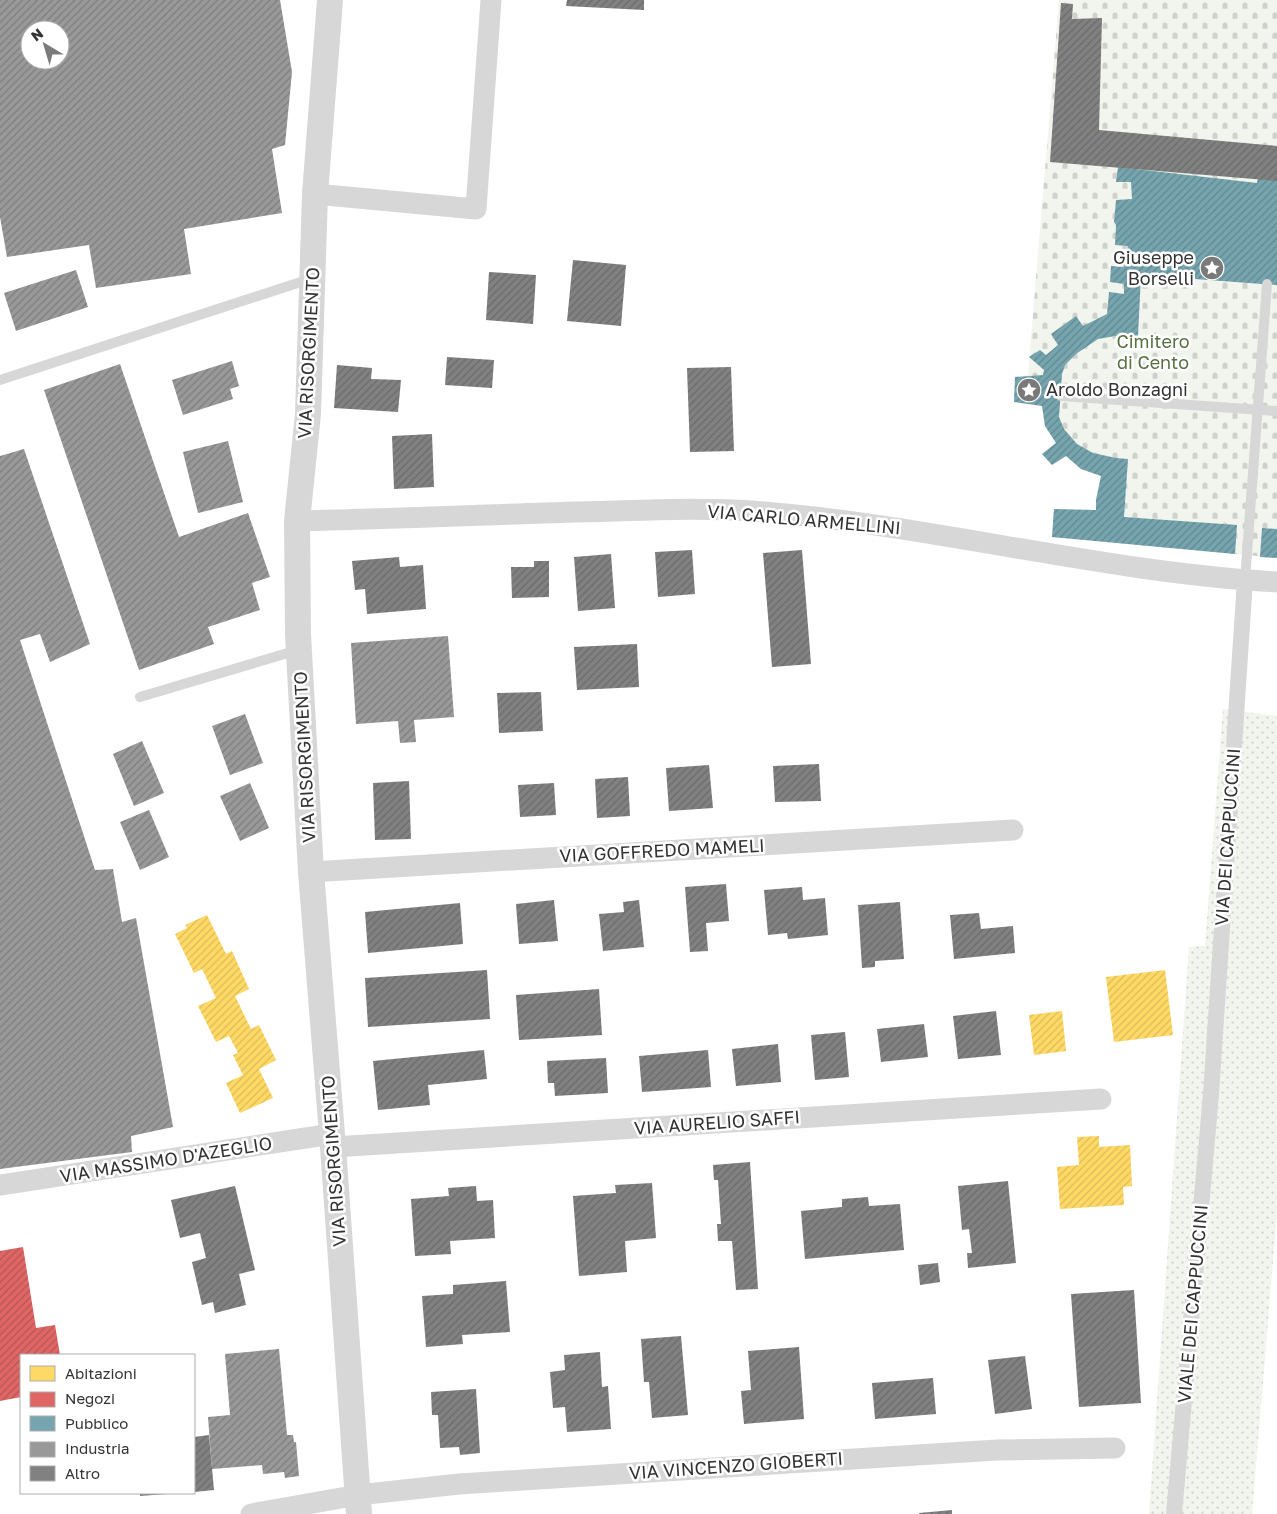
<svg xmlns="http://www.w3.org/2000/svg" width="1277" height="1514" font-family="'Golos Text',sans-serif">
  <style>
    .grass { fill: url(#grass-dots) }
    .cemetery { fill: url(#cemetery-stones) }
    .homes { fill: url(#homes-hatch) }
    .shops { fill: url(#shops-hatch) }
    .public { fill: url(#public-hatch) }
    .industry { fill: url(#industry-hatch); fill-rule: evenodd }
    .building { fill: url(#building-hatch) }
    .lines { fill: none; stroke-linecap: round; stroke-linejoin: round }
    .service { stroke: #d7d7d7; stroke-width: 10 }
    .pedestrian { stroke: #d7d7d7; stroke-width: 16 }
    .minor { stroke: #d7d7d7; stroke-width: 21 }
    .tertiary { stroke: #d7d7d7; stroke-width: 26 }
    .labels { text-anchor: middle; stroke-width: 5; stroke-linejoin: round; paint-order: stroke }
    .poi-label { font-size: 18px; fill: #333; stroke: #fff; text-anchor: end }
    .park-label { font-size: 18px; fill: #56703f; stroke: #fff }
    .street-label { font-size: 18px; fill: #333; stroke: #fff }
  </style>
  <defs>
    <pattern id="grass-dots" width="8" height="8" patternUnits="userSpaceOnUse" patternTransform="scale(1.25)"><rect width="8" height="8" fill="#f1f5ed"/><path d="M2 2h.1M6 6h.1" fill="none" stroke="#cfd2cc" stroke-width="1.8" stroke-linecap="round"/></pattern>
    <pattern id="cemetery-stones" width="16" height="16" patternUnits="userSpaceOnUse" patternTransform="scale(1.25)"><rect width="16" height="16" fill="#f1f5ed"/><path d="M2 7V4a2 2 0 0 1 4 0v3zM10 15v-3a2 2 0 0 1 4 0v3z" fill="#cfd2cc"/></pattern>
    <pattern id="homes-hatch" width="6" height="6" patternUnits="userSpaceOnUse" patternTransform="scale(1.25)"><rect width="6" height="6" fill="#ffd966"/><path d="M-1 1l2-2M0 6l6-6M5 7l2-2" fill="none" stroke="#dbbb59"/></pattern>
    <pattern id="shops-hatch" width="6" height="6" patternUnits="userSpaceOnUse" patternTransform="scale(1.25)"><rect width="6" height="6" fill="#e06666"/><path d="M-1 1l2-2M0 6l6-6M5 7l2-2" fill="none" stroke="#b65555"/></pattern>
    <pattern id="public-hatch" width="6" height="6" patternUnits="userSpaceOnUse" patternTransform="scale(1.25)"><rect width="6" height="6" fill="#76a5af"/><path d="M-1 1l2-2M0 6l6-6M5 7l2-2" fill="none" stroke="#61878f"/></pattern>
    <pattern id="industry-hatch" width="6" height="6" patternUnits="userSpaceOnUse" patternTransform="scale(1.25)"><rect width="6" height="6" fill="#999"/><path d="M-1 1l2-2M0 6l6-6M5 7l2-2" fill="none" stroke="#7d7d7d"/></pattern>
    <pattern id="building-hatch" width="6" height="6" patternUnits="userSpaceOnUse" patternTransform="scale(1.25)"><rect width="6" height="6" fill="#818181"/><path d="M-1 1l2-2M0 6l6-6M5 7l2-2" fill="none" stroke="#6a6a6a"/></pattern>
  </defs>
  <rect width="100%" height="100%" fill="#fff"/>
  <path class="grass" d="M1223 709 1277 716V1213L1252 1514H1149L1189 947 1205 946Z"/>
  <path class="cemetery" d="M1059 0H1277V558L1052 537 1054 509 1096 510V500L1101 476 1081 469 1066 456 1052 465 1042 454 1056 442 1045 426 1042 406 1014 402 1015 377 1028 375Z"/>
  <path class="homes" d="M207 915 226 954 232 951 249 989 235 996 251 1029 259 1025 276 1060 259 1069 273 1098 240 1113 226 1083 243 1075 233 1055 238 1053 229 1036 216 1042 198 1006 216 998 202 969 194 973 175 934 187 928 185 925Z
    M1165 970 1173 1035 1114 1042 1106 977Z
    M1062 1011 1066 1051 1034 1055 1029 1015Z
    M1099 1136V1147L1130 1145 1132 1186 1123 1187 1124 1205 1060 1209 1057 1167 1079 1165 1077 1137Z"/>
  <path class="shops" d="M23 1247 36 1328 55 1325 60 1355H21V1397L0 1401V1251Z"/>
  <path class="public" d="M1118 167 1257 183 1258 176 1277 177V285L1141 275 1138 336H1115L1098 339 1076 354 1065 365 1062 374 1059 417 1064 429 1077 444 1093 453 1116 458 1128 459 1124 517 1237 525 1235 554 1052 537 1054 509 1096 510V500L1101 476 1081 469 1066 456 1052 465 1042 454 1056 443 1045 426 1042 406 1014 402 1015 377 1043 375 1044 370 1029 357 1040 350 1046 355 1058 345 1051 334 1076 316 1083 326 1107 314 1109 292 1124 294V284L1110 282 1111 266 1124 267 1128 246 1115 245 1116 225 1114 222 1116 200 1132 199 1131 182H1116Z
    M1262 528 1277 529V558L1260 557Z"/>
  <path class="industry" d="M0 0H280L292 72 285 145 272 149 282 213 184 229 191 274 96 288 89 245 7 257 0 217ZM30 30H60V60H30Z
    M76 270 88 307 16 331 4 293Z
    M232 361 239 386 230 389 233 399 183 415 172 380Z
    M120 364 179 537 248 513 270 577 252 583 260 610 208 627 214 644 139 670 44 390Z
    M228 441 243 502 198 513 183 452Z
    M24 449 90 644 50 662 40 634 20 640 95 870 113 869 122 922 136 918 173 1127 131 1136 132 1152 0 1169V456Z
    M448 636 454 717 414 720 416 742 400 743 398 721 356 724 351 643Z
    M245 714 263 763 230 775 212 726Z
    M142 741 164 793 134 806 113 754Z
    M250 783 269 828 240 841 220 796Z
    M149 810 169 857 140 870 120 822Z
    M279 1349 287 1435H293L294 1442H296L299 1476 285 1478 284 1472 263 1474 262 1465 212 1469 208 1417 230 1415 225 1354Z"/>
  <path class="building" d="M567 0H644V10L566 6Z
    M1061 3 1073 4 1072 19 1102 18 1099 130 1277 146V181L1050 162Z
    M573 260 626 265 621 326 567 321Z
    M489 272 536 275 533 324 486 320Z
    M447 357 494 360 492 388 445 385Z
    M337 365 372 368 371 379 401 380 398 412 334 408Z
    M731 367 734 451 690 452 687 368Z
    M432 434 434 487 394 489 392 436Z
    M692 550 695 594 658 597 655 552Z
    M802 550 811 664 772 667 763 553Z
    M611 554 615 608 578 611 574 557Z
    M399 557 400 567 423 565 426 609 367 614 365 589 355 590 352 561Z
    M534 561H549V597L512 598 511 567H534Z
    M637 644 639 687 577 690 574 647Z
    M541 692 543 731 499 733 497 693Z
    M819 764 821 801 775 802 773 766Z
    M709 765 713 808 669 811 666 768Z
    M628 777 630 816 597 818 595 779Z
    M409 781 411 839 375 840 373 783Z
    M554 783 556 815 520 817 518 785Z
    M726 884 729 921 706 923 708 951 690 952 685 887Z
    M802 887 803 900 825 898 828 935 788 939 787 933 768 935 764 890Z
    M554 900 558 941 519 944 516 904Z
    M639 900 644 947 603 951 599 914 624 912 623 902Z
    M900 902 904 959 875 961V967L862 968 858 905Z
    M460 903 463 944 368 953 365 912Z
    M979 913 981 929 1013 926 1015 953 954 959 950 915Z
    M487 970 490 1019 368 1027 365 978Z
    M599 989 602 1035 519 1040 516 995Z
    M996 1011 1001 1055 958 1059 953 1016Z
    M924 1024 928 1057 881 1062 877 1029Z
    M845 1032 849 1077 815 1080 811 1035Z
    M778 1044 781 1082 736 1086 732 1049Z
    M484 1050 487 1079 428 1085 430 1105 378 1110 373 1061Z
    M708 1050 711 1087 642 1092 639 1056Z
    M606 1058 608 1093 555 1096 554 1083H548L547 1061Z
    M750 1162 758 1289 736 1290 732 1241H718L717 1224H721L718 1180H714L713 1165Z
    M1008 1181 1016 1263 968 1268 967 1253H972L969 1229 962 1230 958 1186Z
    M652 1183 656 1238 625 1241 627 1272 579 1276 573 1196 616 1193 615 1185Z
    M235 1186 255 1270 239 1274 246 1305 215 1313 213 1302 202 1305 192 1262 206 1258 200 1233 180 1238 171 1200Z
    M476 1186 477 1201 493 1200 495 1238 450 1241 451 1254 415 1256 411 1199 449 1196 448 1188Z
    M868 1197 869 1206 900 1204 904 1250 805 1259 801 1211 842 1207V1199Z
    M938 1263 940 1282 920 1285 918 1265Z
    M506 1281 510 1332 462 1335 463 1344 426 1347 422 1296 453 1294V1285Z
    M1134 1290 1141 1403 1079 1407 1071 1294Z
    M681 1336 688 1415 652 1418 649 1382H644L641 1339Z
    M799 1347 804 1419 744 1424 741 1391 751 1390 748 1351Z
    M600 1352 602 1387 608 1386 611 1429 567 1432 565 1407 553 1408 550 1372 565 1370 564 1355Z
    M1025 1356 1032 1409 995 1414 988 1360Z
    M933 1378 936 1414 875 1419 872 1383Z
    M476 1389 480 1453 460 1455 459 1447 440 1448 438 1415H432L431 1392Z
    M209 1435 214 1490 194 1492V1437Z
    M140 1493H166V1494L140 1496Z
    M952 1510V1514H919V1513Z"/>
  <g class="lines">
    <path class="service" d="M0 380 310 279
      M1061 396 1277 411
      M1245 580 1267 284
      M140 697 298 650"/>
    <path class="pedestrian" d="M1174 1514 1211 1094 1245 580"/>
    <path class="minor" d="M315 194 476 209 491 0
      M297 521C389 519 481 515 574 512 633 511 693 507 752 511 928 524 1100 572 1277 582
      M311 872 1013 830
      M333 1147 1101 1099
      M0 1185 332 1134
      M251 1514 358 1495 459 1484 997 1450 1115 1448"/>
    <path class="tertiary" d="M330 0 315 194 308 414 297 521 298 634 311 872 333 1147 359 1514"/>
  </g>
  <defs>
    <g id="sight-disc" transform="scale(1.25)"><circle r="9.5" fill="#7a7a7a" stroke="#fff"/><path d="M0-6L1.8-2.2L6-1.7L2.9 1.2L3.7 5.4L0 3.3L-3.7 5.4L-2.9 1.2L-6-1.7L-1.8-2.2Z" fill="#fff"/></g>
  </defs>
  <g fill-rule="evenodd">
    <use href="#sight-disc" x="1212" y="268"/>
    <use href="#sight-disc" x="1029" y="390"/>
  </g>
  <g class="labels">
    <g class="poi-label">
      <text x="1194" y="264">Giuseppe<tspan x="1194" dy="21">Borselli</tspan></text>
      <text x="1046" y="396" text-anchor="start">Aroldo Bonzagni</text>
    </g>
    <g class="park-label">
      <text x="1153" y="348">Cimitero<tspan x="1153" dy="21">di Cento</tspan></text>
    </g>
    <g class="street-label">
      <text transform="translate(309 353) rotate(-87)" y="6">VIA RISORGIMENTO</text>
      <text transform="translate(804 520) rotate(5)" y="6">VIA CARLO ARMELLINI</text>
      <text transform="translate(305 757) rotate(-93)" y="6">VIA RISORGIMENTO</text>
      <text transform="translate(1228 837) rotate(-86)" y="6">VIA DEI CAPPUCCINI</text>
      <text transform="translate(662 851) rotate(-3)" y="6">VIA GOFFREDO MAMELI</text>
      <text transform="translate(717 1123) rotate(-4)" y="6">VIA AURELIO SAFFI</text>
      <text transform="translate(166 1160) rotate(-9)" y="6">VIA MASSIMO D'AZEGLIO</text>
      <text transform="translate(334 1161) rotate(-94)" y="6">VIA RISORGIMENTO</text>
      <text transform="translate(1193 1304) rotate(-85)" y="6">VIALE DEI CAPPUCCINI</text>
      <text transform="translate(736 1466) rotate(-4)" y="6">VIA VINCENZO GIOBERTI</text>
    </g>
  </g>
  <rect x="20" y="1354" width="175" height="140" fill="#ffffff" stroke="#adadad"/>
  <rect x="30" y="1366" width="25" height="15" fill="#ffd966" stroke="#adadad"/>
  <text x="65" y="1379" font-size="15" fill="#333333">Abitazioni</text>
  <rect x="30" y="1392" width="25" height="15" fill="#e06666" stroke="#adadad"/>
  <text x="65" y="1404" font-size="15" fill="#333333">Negozi</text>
  <rect x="30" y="1416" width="25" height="15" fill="#76a5af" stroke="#adadad"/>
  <text x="65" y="1429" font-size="15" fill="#333333">Pubblico</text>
  <rect x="30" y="1442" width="25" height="15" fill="#999999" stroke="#adadad"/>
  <text x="65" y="1454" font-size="15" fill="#333333">Industria</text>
  <rect x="30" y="1466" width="25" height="15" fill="#818181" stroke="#adadad"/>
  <text x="65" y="1479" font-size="15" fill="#333333">Altro</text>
  <g transform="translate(45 45) rotate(322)"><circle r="24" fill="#ffffff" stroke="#adadad"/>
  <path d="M0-4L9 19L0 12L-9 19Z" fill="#7a7a7a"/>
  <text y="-8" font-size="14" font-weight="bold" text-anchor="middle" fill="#333333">N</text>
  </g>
</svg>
